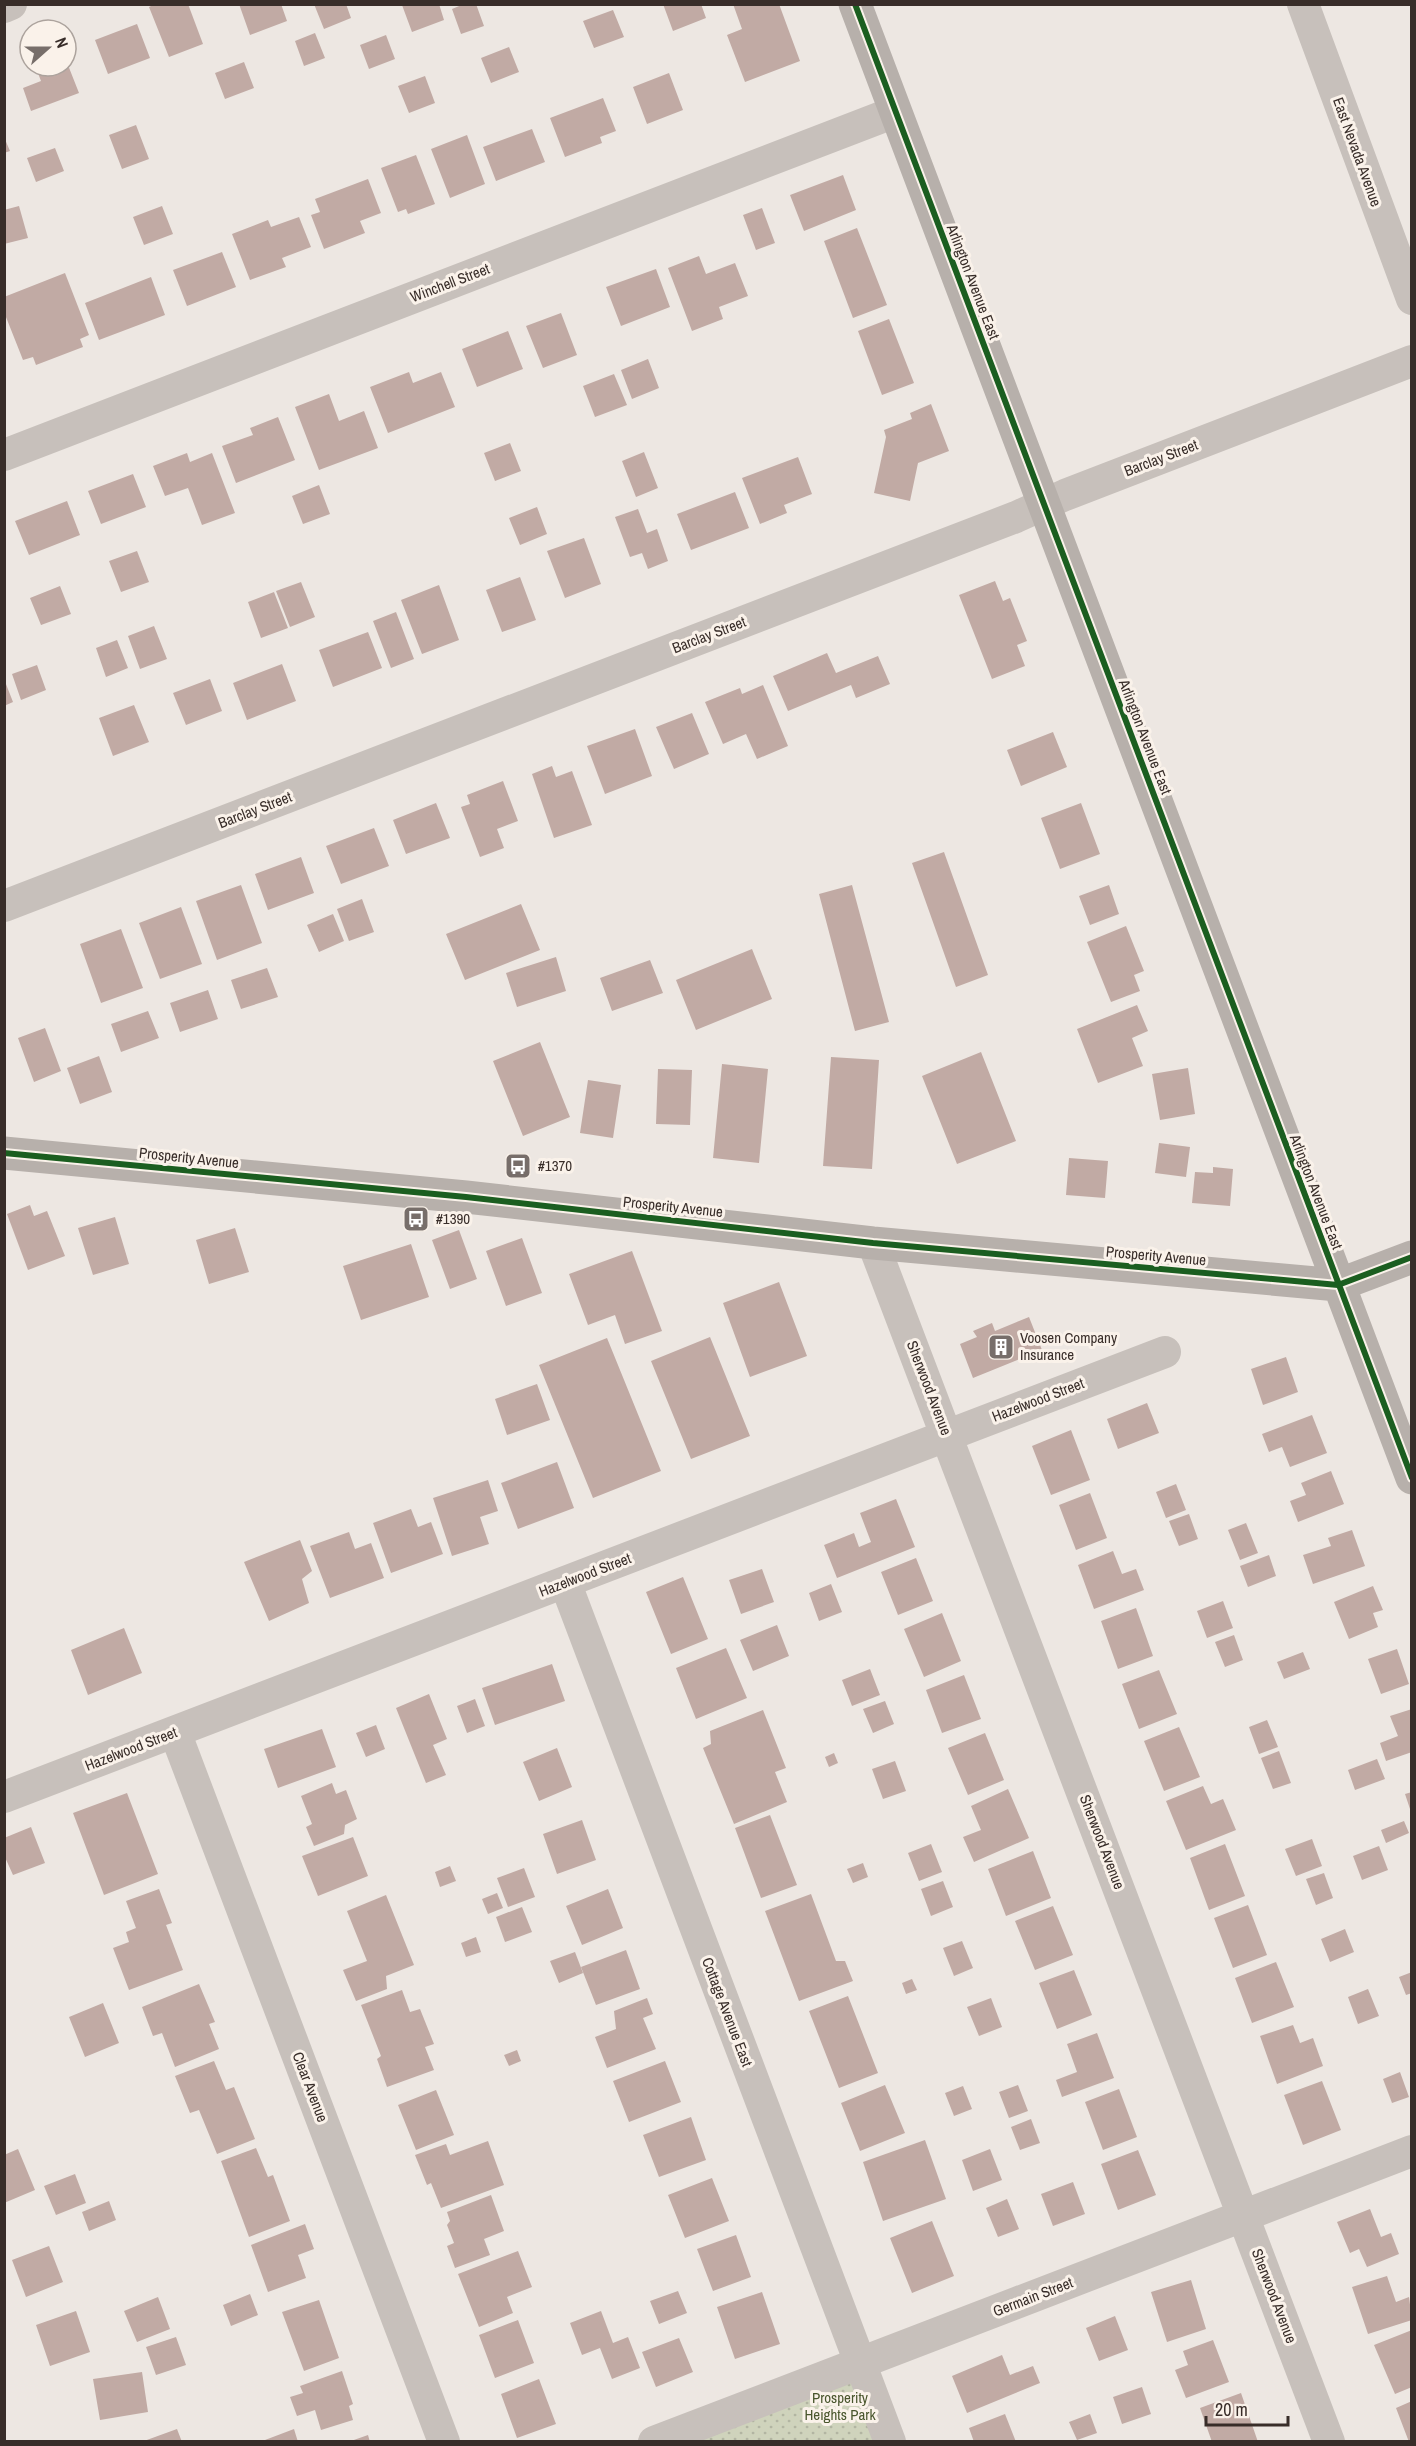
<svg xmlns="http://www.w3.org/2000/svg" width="1416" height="2446" font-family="'Archivo Narrow',sans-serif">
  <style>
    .park { fill: url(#park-dots) }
    .building { fill: #c1aaa4 }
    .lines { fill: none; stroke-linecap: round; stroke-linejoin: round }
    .street { stroke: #c7c0bb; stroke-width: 32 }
    .secondary { stroke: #b7b0ab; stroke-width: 33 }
    .cycleway-casing { stroke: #faf2ea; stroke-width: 10 }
    .cycleway { stroke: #1b5e20; stroke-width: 6 }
    .labels { text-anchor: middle; stroke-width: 6; stroke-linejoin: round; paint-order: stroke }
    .street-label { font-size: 15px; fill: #382d29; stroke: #faf2ea }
    .poi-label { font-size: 15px; fill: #382d29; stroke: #faf2ea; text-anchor: start }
    .park-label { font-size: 15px; fill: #49562d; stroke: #faf2ea }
  </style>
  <defs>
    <pattern id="park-dots" width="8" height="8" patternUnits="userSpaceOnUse" patternTransform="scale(1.5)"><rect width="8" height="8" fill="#cfd3bc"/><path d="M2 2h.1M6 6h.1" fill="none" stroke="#b2b5a2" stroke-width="1.8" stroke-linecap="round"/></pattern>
  </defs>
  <rect width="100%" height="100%" fill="#ede7e2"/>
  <path class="park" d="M860 2362 889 2442H654Z"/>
  <path class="building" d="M155 4H188L203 44 169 57 149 7Z
    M239 4H281L287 21 250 35Z
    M314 4H346L351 18 324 29Z
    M439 4 444 20 412 32 402 5Z
    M464 4H476L484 26 461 34 452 9Z
    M663 4H701L706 18 673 31Z
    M733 4H779L800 61 745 82 727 35 742 29Z
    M613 10 624 37 594 48 583 21Z
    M137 24 150 58 108 74 95 40Z
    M315 33 325 58 304 66 295 41Z
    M386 35 395 59 369 69 360 45Z
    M509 47 519 72 491 83 481 58Z
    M66 60 79 93 31 111 23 88 41 81 36 68 66 66Z
    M244 62 254 88 225 99 215 73Z
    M669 73 683 110 647 124 633 87Z
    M425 76 435 103 409 113 398 86Z
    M603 98 616 131 600 137 602 143 565 157 550 118Z
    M136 125 149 159 122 169 109 135Z
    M532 129 545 162 496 181 483 147Z
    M467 135 485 184 450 198 431 149Z
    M4 137 10 151 4 153Z
    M55 148 64 171 36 182 27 158Z
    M416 155 435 204 408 214 406 209 398 212 381 168Z
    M843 175 856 210 804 231 790 195Z
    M368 179 381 213 360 221 365 233 324 249 311 215 320 212 315 199Z
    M19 206 28 238 4 244V210Z
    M162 206 173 234 144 245 133 217Z
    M762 208 775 243 756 250 743 215Z
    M299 217 311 247 282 258 286 267 250 280 232 234 268 220 271 227Z
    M857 228 887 305 853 318 824 241Z
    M222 252 236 287 187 306 173 270Z
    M699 256 706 274 735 263 748 296 719 307 723 319 692 331 668 268Z
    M656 269 670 307 621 326 606 287Z
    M65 273 89 335 80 339 83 347 36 365 33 357 23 360 4 312V297Z
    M151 277 165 315 99 340 85 303Z
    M561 313 577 355 543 368 526 326Z
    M889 319 914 383 882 395 858 331Z
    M508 331 523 369 477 387 462 349Z
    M648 359 659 388 632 399 621 370Z
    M409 372 413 383 441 372 455 407 388 433 370 387Z
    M614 374 627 405 595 417 583 386Z
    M329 394 339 421 364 411 378 448 319 470 295 407Z
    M931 404 949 451 918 463 910 501 874 493 886 437 884 430 912 419 910 413Z
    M278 417 295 460 236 483 222 446 253 435 250 428Z
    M510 443 521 471 495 481 484 453Z
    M644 452 658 488 636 497 622 461Z
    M187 453 190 462 212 453 235 513 202 525 188 488 165 496 153 466Z
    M798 457 812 494 784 505 787 513 760 524 742 478Z
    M133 474 146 507 101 524 88 491Z
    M319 485 330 514 303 524 292 496Z
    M735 492 749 528 691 550 677 514Z
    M67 501 80 535 29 555 15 521Z
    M537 507 547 534 520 545 509 518Z
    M638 509 647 533 657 529 668 561 648 569 642 553 630 557 615 517Z
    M584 538 601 584 565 598 547 551Z
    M137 551 149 582 121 592 109 561Z
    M520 577 536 620 502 632 486 590Z
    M995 581 1003 601 1010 598 1027 641 1017 645 1025 666 992 679 959 595Z
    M301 582 315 617 290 627 276 591Z
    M439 585 459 640 422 654 401 600Z
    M60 586 71 614 41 625 30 598Z
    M274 592 288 628 261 638 248 602Z
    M396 612 414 659 391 668 373 621Z
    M154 626 167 659 140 669 128 636Z
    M368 632 382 668 333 687 319 650Z
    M117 640 128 668 106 677 96 648Z
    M827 653 836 673 878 656 890 684 856 698 851 685 788 711 773 676Z
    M282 664 296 701 247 720 233 683Z
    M37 665 46 690 21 700 12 674Z
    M4 679 13 702 4 706Z
    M210 679 222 711 186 725 173 693Z
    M763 685 788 746 757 759 746 734 723 744 705 702 740 688 742 694Z
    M134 705 149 742 113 756 99 718Z
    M692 713 709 754 674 769 656 727Z
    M635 729 652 776 605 794 587 746Z
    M1053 732 1067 767 1021 786 1007 750Z
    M552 766 556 777 572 771 592 825 554 838 532 774Z
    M503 781 518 821 497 829 504 848 480 857 461 807 470 804 467 795Z
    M436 803 450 838 406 854 393 820Z
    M1081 803 1100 854 1060 869 1041 818Z
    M374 828 389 866 341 884 326 846Z
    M944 852 988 975 956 987 912 863Z
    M301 857 314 893 268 910 255 874Z
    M241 885 262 943 217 960 196 901Z
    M852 885 889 1022 855 1031 819 894Z
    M1109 885 1119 914 1090 925 1079 896Z
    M362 899 374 932 349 941 337 909Z
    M521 904 540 950 465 980 446 934Z
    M181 907 202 964 160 979 139 923Z
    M333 914 344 941 319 952 307 925Z
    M1126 926 1144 971 1134 975 1140 991 1111 1002 1087 942Z
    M121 929 143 988 101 1003 80 944Z
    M752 949 772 999 696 1030 676 980Z
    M556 957 566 991 517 1007 506 973Z
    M650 960 663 993 612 1011 600 978Z
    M267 968 278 997 241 1009 231 980Z
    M208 990 218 1019 180 1032 170 1003Z
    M1137 1005 1148 1031 1132 1038 1143 1066 1098 1083 1077 1029Z
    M148 1011 159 1038 121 1052 111 1024Z
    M45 1028 61 1071 34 1082 18 1038Z
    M540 1042 570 1117 523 1136 493 1061Z
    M981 1052 1016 1141 957 1164 922 1076Z
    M99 1056 112 1092 80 1104 67 1068Z
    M831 1057 879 1060 872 1169 823 1166Z
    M722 1064 768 1069 759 1163 713 1158Z
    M1188 1068 1195 1114 1160 1120 1152 1074Z
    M658 1069 692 1070 690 1125 656 1124Z
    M588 1080 621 1085 613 1138 580 1133Z
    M1159 1143 1190 1147 1186 1177 1155 1173Z
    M1069 1158 1108 1161 1105 1198 1066 1195Z
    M1213 1167 1233 1169 1230 1206 1192 1203 1195 1172 1213 1173Z
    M30 1205 34 1216 47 1211 65 1256 28 1270 7 1214Z
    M115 1217 129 1264 93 1275 78 1228Z
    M235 1228 249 1272 209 1284 196 1240Z
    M459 1230 477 1279 450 1289 432 1240Z
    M522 1238 542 1293 506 1306 486 1251Z
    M411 1244 429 1297 361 1320 343 1266Z
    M632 1251 662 1331 625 1344 615 1315 588 1325 569 1274Z
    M779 1282 807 1356 750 1377 723 1303Z
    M1029 1317 1042 1350 973 1378 960 1344 977 1337 973 1331 992 1323 995 1331Z
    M710 1337 750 1436 691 1459 651 1361Z
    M607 1338 661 1471 593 1498 539 1365Z
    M1286 1357 1298 1392 1263 1405 1251 1369Z
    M537 1384 550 1420 507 1435 495 1399Z
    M1147 1403 1159 1433 1118 1449 1107 1419Z
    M1312 1415 1327 1453 1290 1467 1282 1447 1269 1452 1262 1434Z
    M1071 1430 1090 1480 1051 1495 1032 1446Z
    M557 1462 574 1508 518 1529 501 1483Z
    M1331 1471 1344 1504 1298 1522 1290 1501 1306 1495 1301 1483Z
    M488 1480 498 1511 480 1517 489 1544 452 1556 433 1498Z
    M1176 1484 1186 1510 1166 1518 1156 1492Z
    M1090 1493 1107 1538 1076 1550 1059 1505Z
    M896 1499 915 1547 837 1578 824 1545 854 1533 859 1547 871 1542 860 1513Z
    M411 1509 418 1527 431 1522 443 1554 391 1573 373 1523Z
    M1189 1514 1198 1539 1179 1546 1169 1521Z
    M1246 1523 1258 1553 1240 1560 1228 1530Z
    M1352 1530 1365 1566 1313 1584 1303 1555 1331 1546 1328 1538Z
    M349 1532 355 1549 371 1543 384 1578 330 1598 310 1546Z
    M300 1540 312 1571 302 1579 309 1603 269 1621 244 1562Z
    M1113 1551 1122 1574 1136 1569 1144 1590 1094 1609 1078 1565Z
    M1269 1555 1276 1576 1248 1587 1240 1566Z
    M916 1558 933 1601 898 1615 881 1572Z
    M762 1569 774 1602 741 1614 729 1580Z
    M683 1577 708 1639 671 1654 646 1592Z
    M831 1584 842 1612 819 1621 809 1593Z
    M1373 1586 1383 1610 1373 1613 1378 1627 1349 1639 1334 1602Z
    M1223 1601 1233 1628 1207 1638 1197 1611Z
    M1136 1608 1153 1656 1118 1669 1101 1621Z
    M942 1613 961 1661 924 1677 904 1629Z
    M777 1625 789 1656 753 1671 740 1640Z
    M124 1628 142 1673 88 1695 71 1650Z
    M1234 1635 1243 1660 1225 1667 1215 1642Z
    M726 1648 747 1698 696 1719 676 1668Z
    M1397 1649 1409 1684 1381 1694 1368 1659Z
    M1303 1652 1310 1669 1284 1679 1277 1662Z
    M552 1664 565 1701 495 1725 482 1688Z
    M870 1669 880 1695 852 1706 842 1680Z
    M1159 1670 1177 1714 1139 1729 1122 1684Z
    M964 1675 981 1719 942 1733 926 1690Z
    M429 1694 447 1739 433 1745 446 1775 426 1783 396 1708Z
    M475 1699 485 1726 467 1733 457 1706Z
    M885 1701 894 1724 873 1733 863 1709Z
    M1412 1709V1752L1386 1761 1380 1743 1398 1736 1390 1716Z
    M763 1710 786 1768 775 1772 787 1802 734 1824 703 1748 711 1744 710 1731Z
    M1267 1720 1278 1747 1259 1754 1249 1727Z
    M376 1725 385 1749 366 1757 356 1733Z
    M1179 1727 1200 1777 1164 1791 1144 1741Z
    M322 1729 336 1767 278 1788 264 1749Z
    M985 1733 1004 1780 968 1795 948 1748Z
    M557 1748 572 1787 539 1801 523 1762Z
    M1279 1751 1291 1783 1273 1789 1261 1758Z
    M834 1753 838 1763 829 1767 825 1757Z
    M1377 1759 1385 1779 1355 1790 1348 1770Z
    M895 1761 906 1791 883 1799 872 1769Z
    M332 1783 336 1794 346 1790 357 1819 345 1825 344 1834 314 1846 306 1827 312 1824 301 1796Z
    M1203 1786 1211 1804 1223 1799 1236 1830 1186 1850 1166 1801Z
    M1008 1789 1029 1838 974 1862 963 1837 981 1830 971 1806Z
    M1412 1792V1812H1411L1405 1794Z
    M127 1793 158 1874 104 1895 73 1813Z
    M770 1815 797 1885 761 1898 735 1828Z
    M582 1820 596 1860 557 1874 543 1834Z
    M1404 1821 1409 1833 1386 1843 1381 1830Z
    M31 1827 45 1863 13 1875 4 1855V1838Z
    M353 1837 368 1876 318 1896 302 1856Z
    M1312 1839 1322 1866 1296 1876 1285 1849Z
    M931 1844 942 1872 919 1881 908 1853Z
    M1225 1844 1245 1896 1209 1910 1190 1858Z
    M1379 1846 1388 1870 1362 1880 1353 1856Z
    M1033 1851 1051 1898 1006 1916 988 1869Z
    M863 1863 868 1877 853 1883 847 1869Z
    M450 1866 456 1881 440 1887 435 1872Z
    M524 1868 535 1897 508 1907 497 1878Z
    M1324 1873 1333 1898 1316 1905 1306 1879Z
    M943 1881 953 1907 931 1916 921 1889Z
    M159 1889 172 1923 166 1925 183 1970 129 1990 113 1948 129 1942 126 1932 136 1928 126 1901Z
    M608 1889 623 1928 582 1945 566 1906Z
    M497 1893 503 1908 488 1914 482 1899Z
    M811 1894 836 1961H845L853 1981 799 2001 765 1911Z
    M386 1895 414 1965 386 1976 387 1989 356 2001 343 1970 367 1961 347 1911Z
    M1248 1905 1267 1955 1233 1968 1214 1918Z
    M1053 1906 1073 1955 1035 1970 1015 1921Z
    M522 1907 532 1932 505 1942 496 1917Z
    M1345 1929 1354 1952 1330 1962 1321 1939Z
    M476 1937 481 1952 466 1957 461 1943Z
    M962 1941 973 1968 954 1976 943 1948Z
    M626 1950 640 1989 596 2005 581 1967Z
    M575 1952 583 1973 559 1983 550 1961Z
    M1276 1962 1294 2007 1252 2023 1235 1978Z
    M1074 1970 1092 2015 1057 2029 1039 1983Z
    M1412 1972V1993L1406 1995 1399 1977Z
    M912 1979 917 1990 906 1994 902 1983Z
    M199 1984 215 2022 209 2024 219 2049 175 2067 162 2033 153 2036 142 2007Z
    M1368 1989 1379 2016 1358 2024 1348 1997Z
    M402 1990 410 2012 420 2009 434 2044 425 2047 434 2070 387 2087 377 2059 381 2056 361 2005Z
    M848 1996 878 2073 839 2088 809 2011Z
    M647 1998 653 2014 643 2018 656 2049 607 2068 595 2037 616 2029 614 2011Z
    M991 1998 1002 2027 979 2036 967 2007Z
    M103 2003 119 2043 85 2057 69 2017Z
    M1293 2025 1300 2043 1313 2038 1323 2066 1277 2084 1260 2036Z
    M1097 2033 1114 2078 1062 2097 1056 2080 1077 2072 1067 2044Z
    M517 2050 521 2061 509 2066 504 2055Z
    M214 2061 226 2090 234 2087 255 2139 217 2154 199 2110 190 2113 175 2076Z
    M665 2061 681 2102 629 2122 613 2081Z
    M1400 2072 1409 2097 1392 2103 1383 2079Z
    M1322 2081 1341 2130 1303 2145 1284 2095Z
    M885 2085 905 2133 860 2151 841 2103Z
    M1018 2085 1028 2111 1009 2118 999 2092Z
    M963 2086 972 2109 954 2116 945 2093Z
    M1119 2089 1137 2137 1103 2150 1085 2102Z
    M436 2090 454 2135 416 2150 398 2105Z
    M691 2117 706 2160 659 2177 643 2135Z
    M1031 2119 1040 2143 1020 2150 1011 2127Z
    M925 2140 946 2199 883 2221 863 2162Z
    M488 2141 504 2185 441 2208 431 2183 427 2185 415 2155 446 2144 450 2155Z
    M256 2148 268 2177 273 2175 290 2221 249 2237 221 2161Z
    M18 2149 35 2190 4 2203V2155Z
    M990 2149 1002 2180 973 2191 962 2160Z
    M1138 2150 1156 2195 1118 2210 1101 2164Z
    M75 2174 86 2203 56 2215 44 2186Z
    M712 2178 729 2221 685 2238 668 2195Z
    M1073 2182 1085 2214 1053 2226 1041 2194Z
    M491 2195 504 2231 484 2239 490 2255 455 2268 447 2246 454 2243 447 2225 450 2221 447 2212Z
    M1007 2199 1019 2229 998 2237 986 2208Z
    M109 2201 116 2220 89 2231 82 2212Z
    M1370 2209 1381 2237 1391 2233 1399 2254 1367 2267 1359 2249 1350 2253 1337 2222Z
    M932 2221 954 2276 912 2293 890 2238Z
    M305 2224 314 2249 298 2255 306 2278 268 2292 251 2245Z
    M736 2235 751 2277 713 2291 697 2249Z
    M49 2246 63 2282 26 2297 12 2260Z
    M518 2251 532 2287 507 2297 513 2313 479 2327 458 2274Z
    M1387 2276 1396 2302 1409 2297 1412 2320 1368 2334 1352 2287Z
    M1191 2280 1206 2329 1167 2342 1151 2292Z
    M678 2291 687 2313 659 2324 650 2301Z
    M762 2292 780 2344 735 2359 717 2307Z
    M250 2294 258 2315 231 2326 223 2305Z
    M158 2297 170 2329 137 2342 124 2311Z
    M319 2300 339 2358 304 2371 282 2312Z
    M76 2311 90 2352 50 2366 36 2325Z
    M601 2311 613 2343 628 2337 640 2368 612 2379 600 2348 582 2355 570 2323Z
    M1115 2316 1128 2350 1099 2361 1086 2328Z
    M518 2320 534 2363 495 2378 479 2335Z
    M1412 2330V2387L1395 2394 1374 2345Z
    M176 2337 186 2365 156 2375 146 2347Z
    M679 2338 693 2372 656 2387 642 2352Z
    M1213 2340 1229 2382 1186 2398 1175 2370 1188 2365 1183 2351Z
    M1002 2355 1010 2375 1033 2366 1040 2383 967 2413 952 2376Z
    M342 2371 353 2404 349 2406 353 2420 321 2430 315 2410 297 2416 290 2397 303 2393 300 2386Z
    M142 2372 148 2412 100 2420 93 2379Z
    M539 2379 556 2424 517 2438 501 2394Z
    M1142 2387 1151 2414 1122 2424 1113 2397Z
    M1241 2393 1258 2442H1212L1200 2408Z
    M1412 2401V2442H1409L1396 2408Z
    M1005 2414 1016 2442H974L969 2428Z
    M1090 2414 1097 2433 1077 2440 1069 2422Z
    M177 2429 182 2442H144V2441Z
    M294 2429 298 2442H265V2440Z
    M368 2435 370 2442H351V2441Z"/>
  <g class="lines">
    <path class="street" d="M1303 4 1412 299
      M4 7 11 4
      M4 455 895 112
      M4 906 1016 517 1065 495 1412 361
      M873 1243 1329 2442
      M565 1582 890 2442
      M175 1732 444 2442
      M4 1797 1165 1352
      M654 2442 1412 2151"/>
    <path class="secondary" d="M855 4 1412 1478
      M4 1153 466 1197 873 1243 1338 1285 1412 1257"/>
    <g class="cycleway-casing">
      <path id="cycleway" d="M855 4 1412 1478
        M4 1153 466 1197 873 1243 1338 1285 1412 1257"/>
    </g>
    <use href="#cycleway" class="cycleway"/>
  </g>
  <defs>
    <g id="bus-square" transform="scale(1.35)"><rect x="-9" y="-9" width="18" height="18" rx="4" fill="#776e6a" stroke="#faf2ea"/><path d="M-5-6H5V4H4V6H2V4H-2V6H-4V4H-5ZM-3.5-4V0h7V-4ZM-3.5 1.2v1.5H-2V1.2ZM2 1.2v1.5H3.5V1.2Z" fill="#fff"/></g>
    <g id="building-square" transform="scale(1.35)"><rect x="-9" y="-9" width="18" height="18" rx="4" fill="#776e6a" stroke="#faf2ea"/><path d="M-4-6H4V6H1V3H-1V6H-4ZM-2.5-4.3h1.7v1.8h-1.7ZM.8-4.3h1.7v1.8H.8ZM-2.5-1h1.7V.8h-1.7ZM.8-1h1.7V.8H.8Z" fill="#fff"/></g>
  </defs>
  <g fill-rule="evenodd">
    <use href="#bus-square" x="518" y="1166"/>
    <use href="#bus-square" x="416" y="1219"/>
    <use href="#building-square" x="1001" y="1347"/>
  </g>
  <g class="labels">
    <g class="street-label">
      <text transform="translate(1357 152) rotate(70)" y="5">East Nevada Avenue</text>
      <text transform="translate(973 282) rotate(69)" y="5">Arlington Avenue East</text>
      <text transform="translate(450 283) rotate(-21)" y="5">Winchell Street</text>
      <text transform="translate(1161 458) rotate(-21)" y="5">Barclay Street</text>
      <text transform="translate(709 635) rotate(-21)" y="5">Barclay Street</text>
      <text transform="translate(1145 737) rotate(69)" y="5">Arlington Avenue East</text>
      <text transform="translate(255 810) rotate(-21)" y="5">Barclay Street</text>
      <text transform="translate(189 1158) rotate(6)" y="5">Prosperity Avenue</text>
      <text transform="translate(1316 1192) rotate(69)" y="5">Arlington Avenue East</text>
      <text transform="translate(673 1207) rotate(6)" y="5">Prosperity Avenue</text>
      <text transform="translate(1156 1256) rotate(5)" y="5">Prosperity Avenue</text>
      <text transform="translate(929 1388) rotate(69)" y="5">Sherwood Avenue</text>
      <text transform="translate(1038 1400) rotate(-21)" y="5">Hazelwood Street</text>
      <text transform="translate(585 1575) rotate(-21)" y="5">Hazelwood Street</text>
      <text transform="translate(131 1749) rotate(-21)" y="5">Hazelwood Street</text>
      <text transform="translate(1102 1842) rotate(69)" y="5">Sherwood Avenue</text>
      <text transform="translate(727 2012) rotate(69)" y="5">Cottage Avenue East</text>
      <text transform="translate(310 2087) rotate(69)" y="5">Clear Avenue</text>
      <text transform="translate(1274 2296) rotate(69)" y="5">Sherwood Avenue</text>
      <text transform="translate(1033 2297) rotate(-21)" y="5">Germain Street</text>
    </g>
    <g class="poi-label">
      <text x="538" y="1171">#1370</text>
      <text x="436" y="1224">#1390</text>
      <text x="1020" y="1343">Voosen Company<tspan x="1020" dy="17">Insurance</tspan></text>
    </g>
    <g class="park-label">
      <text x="840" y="2403">Prosperity<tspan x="840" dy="17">Heights Park</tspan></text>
    </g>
  </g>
  <rect width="1416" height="2446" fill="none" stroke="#382d29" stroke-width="12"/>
  <g transform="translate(48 48) rotate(69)"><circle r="28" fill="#faf2ea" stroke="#aca39d" stroke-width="1.5"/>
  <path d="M0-4.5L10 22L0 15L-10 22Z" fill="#776e6a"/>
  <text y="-9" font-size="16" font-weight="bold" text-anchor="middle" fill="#382d29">N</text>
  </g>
  <path d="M1206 2416v9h82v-9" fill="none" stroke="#382d29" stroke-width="3"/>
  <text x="1215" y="2416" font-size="18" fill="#382d29" stroke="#faf2ea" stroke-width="4.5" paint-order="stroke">20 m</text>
</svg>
